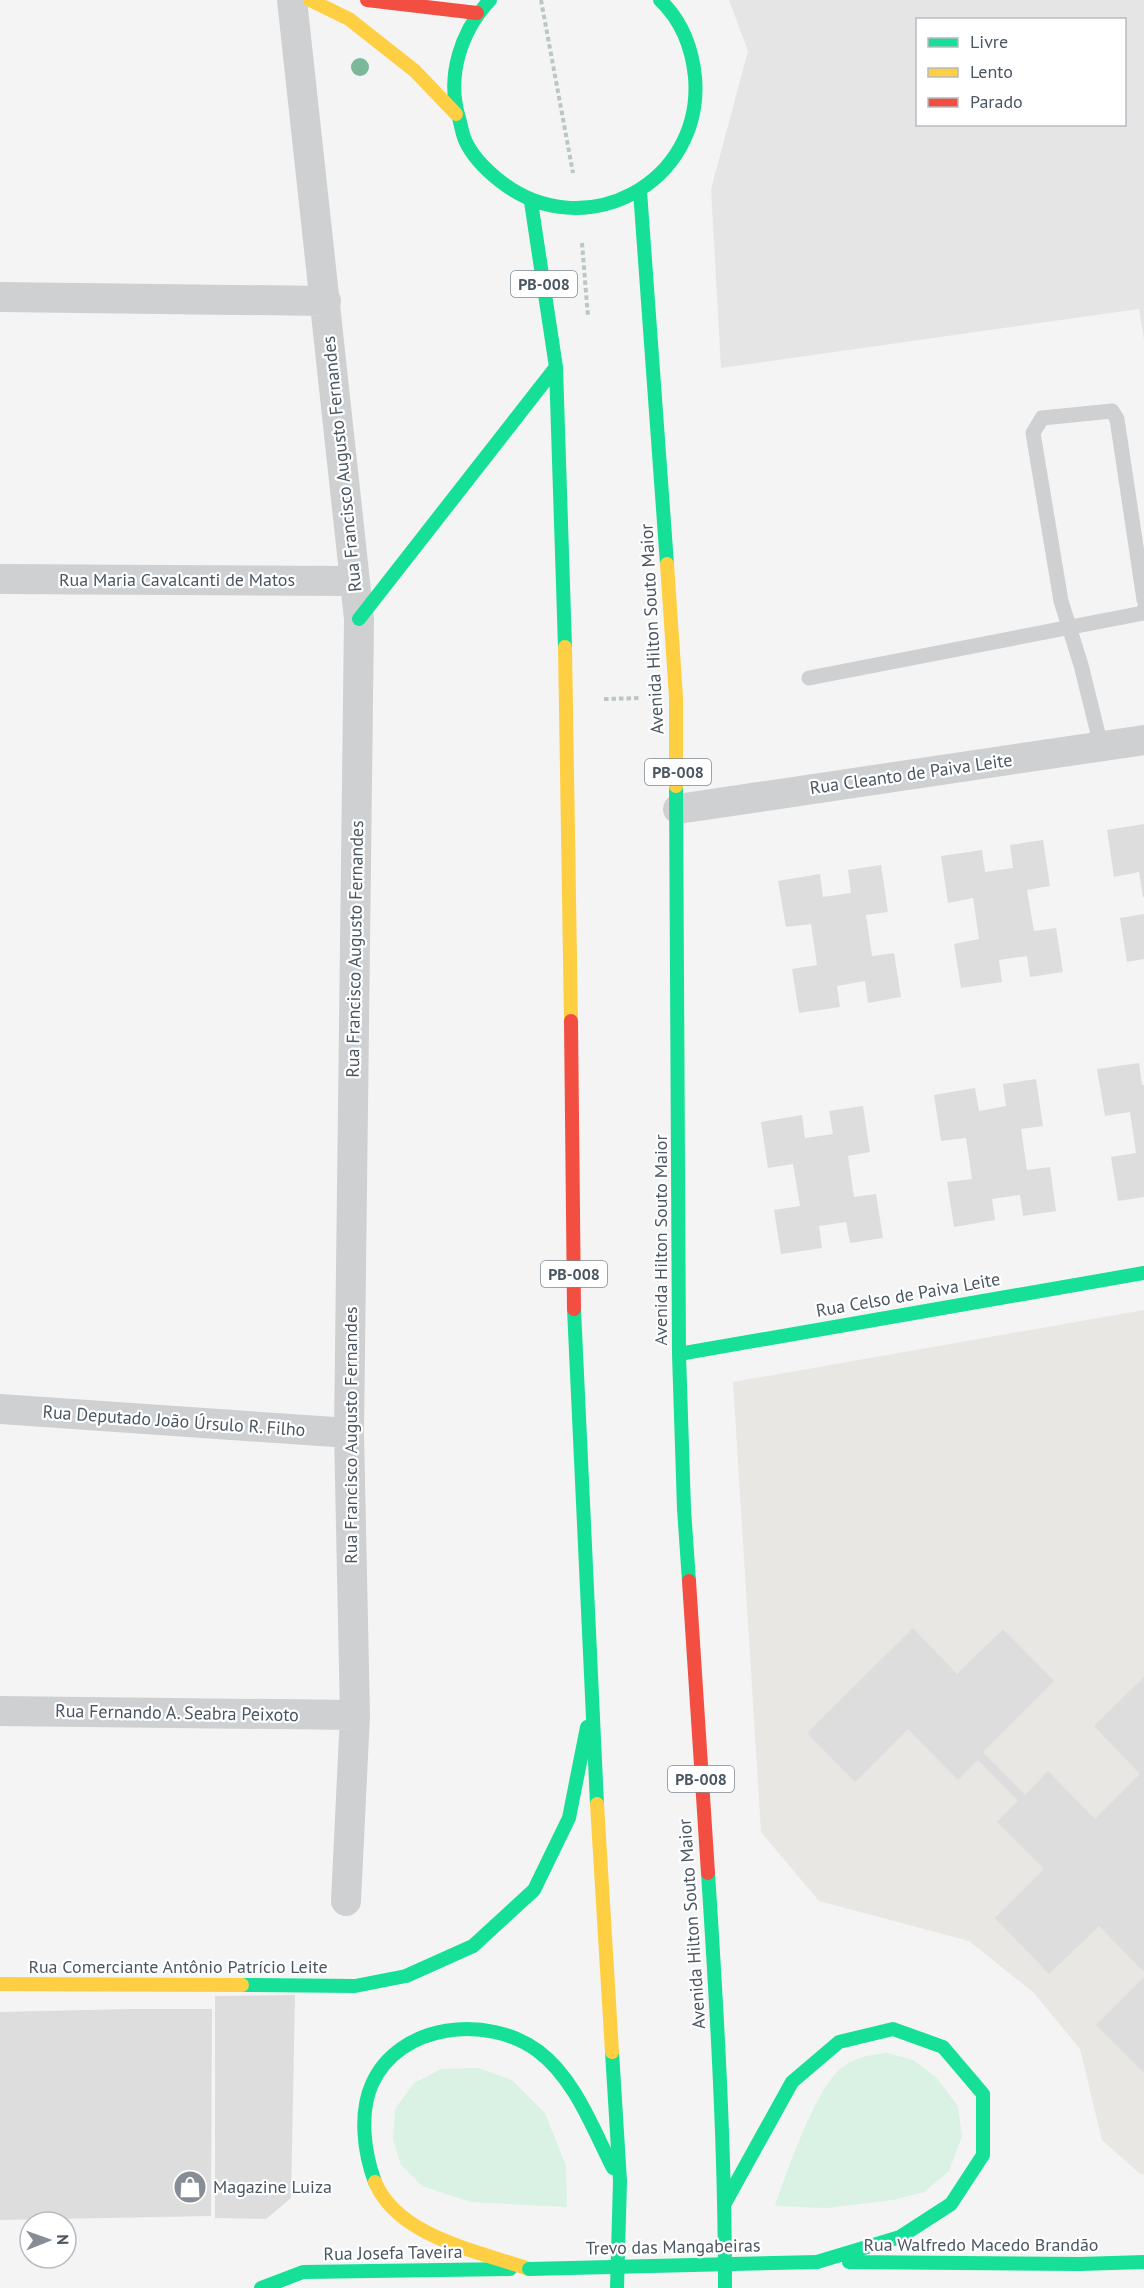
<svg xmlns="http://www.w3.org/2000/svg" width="1144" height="2288" font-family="'PT Sans',sans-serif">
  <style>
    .commercial { fill: #e8e7e3 }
    .education { fill: #e6e5e6; fill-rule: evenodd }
    .green { fill: #d9f2e3 }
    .building { fill: #ddddde }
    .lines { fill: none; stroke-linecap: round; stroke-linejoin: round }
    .path { stroke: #bcc7c4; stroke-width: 4; stroke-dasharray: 4.5 3; stroke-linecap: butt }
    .lane { stroke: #ced0d2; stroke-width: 15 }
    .street { stroke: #ced0d2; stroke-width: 30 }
    .fast { stroke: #16e098; stroke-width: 14 }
    .slow { stroke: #ffcf43; stroke-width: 14 }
    .jam { stroke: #f24e42; stroke-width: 14 }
    .fast-bridge { stroke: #16e098; stroke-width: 14 }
    .tree { fill: #7ab899 }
    .labels { text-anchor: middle; stroke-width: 4.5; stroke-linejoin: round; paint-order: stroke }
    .shield { fill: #fff; stroke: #808990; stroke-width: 1.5 }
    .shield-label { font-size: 16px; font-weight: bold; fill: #4a5661 }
    .street-label { font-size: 18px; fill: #4a5661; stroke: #fff }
    .poi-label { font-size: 18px; fill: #4a5661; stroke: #fff; text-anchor: start }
  </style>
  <rect width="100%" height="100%" fill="#f4f4f4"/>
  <path class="commercial" d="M1144 1310V2174H1140L1102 2140 1080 2049 1034 1993 969 1941 819 1901 761 1832 733 1382Z"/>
  <path class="education" d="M729 0H1144V340L1139 309 721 368 711 189 748 51ZM918 20H1124V124H918Z"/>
  <path class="green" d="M887 2053 913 2060 936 2077 958 2106 962 2136 949 2171 924 2192 893 2200 827 2208 775 2206C787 2172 814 2092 840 2069 855 2057 869 2055 887 2053Z
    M478 2068 512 2080 545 2113 566 2166 567 2207 471 2202 422 2186 401 2165 393 2140 395 2109 414 2083 441 2069Z"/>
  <path class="building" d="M1144 824V897H1143L1139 872 1114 877 1107 830Z
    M1043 840 1050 886 1027 890 1034 931 1056 928 1063 972 1030 977 1027 956 999 960 1002 982 961 988 954 944 979 939 973 898 948 903 941 856 982 850 985 872 1013 868 1010 845Z
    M881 865 888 912 866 915 872 956 894 953 901 997 868 1003 865 981 837 986 840 1007 799 1013 792 969 817 965 811 924 786 927 778 881 820 874 823 897 851 893 848 870Z
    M1144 914V959L1127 962 1120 918Z
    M1139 1063 1142 1085H1144V1197L1118 1201 1111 1157 1136 1153 1130 1112 1105 1116 1097 1069Z
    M1036 1079 1043 1126 1021 1129 1027 1170 1050 1167 1056 1211 1023 1216 1020 1195 992 1199 995 1220 954 1227 947 1182 972 1179 966 1138 941 1141 934 1095 975 1088 979 1111 1006 1106 1003 1084Z
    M863 1106 870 1152 848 1156 854 1197 876 1194 883 1238 850 1243 846 1222 819 1226 822 1248 781 1254 774 1210 800 1206 793 1164 768 1168 761 1122 802 1115 805 1138 833 1134 829 1111Z
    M913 1628 957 1674 1003 1629 1054 1681 983 1752 1025 1795 1048 1771 1095 1819 1140 1774 1094 1726 1144 1677V1972L1099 1926 1049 1974 995 1918 1044 1869 997 1822 1018 1801 978 1760 958 1780 908 1729 855 1782 807 1733Z
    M1144 1977V2073L1096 2025Z
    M295 1995 291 2198 266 2219 215 2218V1996Z
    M128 2009H212L211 2216 0 2220V2012Z"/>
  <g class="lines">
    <path class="path" d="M541 0 573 173
      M582 243 588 317
      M604 699 641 698"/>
    <path class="lane" d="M809 678 1143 613 1144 609
      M1101 746 1081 665 1061 601 1033 433 1042 418 1112 411 1117 419 1144 600"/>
    <path class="street" d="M292 0 359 619 349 1433 355 1715 346 1901
      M0 297 326 301
      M0 579 354 581
      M678 809 1144 740
      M0 1409 349 1433
      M0 1711 355 1715"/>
    <path class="fast" d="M490 0C461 31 446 76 459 118 461 125 462 133 465 140 472 156 486 170 500 181 583 247 704 184 695 77 692 47 682 21 660 0
      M640 191 667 564
      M531 202 556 367 565 647
      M359 619 556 367
      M676 786 679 1354 684 1509 689 1581
      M574 1309 597 1804
      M679 1354 1144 1273
      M708 1873C717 2011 725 2149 725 2288
      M242 1985 355 1986 406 1976 473 1946 534 1890 569 1818 587 1727
      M612 2052 620 2181 617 2288
      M375 2182C364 2153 359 2113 372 2084 399 2023 488 2014 538 2051 575 2079 592 2127 613 2168
      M725 2203 792 2082 839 2042 893 2029 943 2047 983 2094V2155L951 2204 900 2237 817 2262
      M849 2262 1080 2264 1144 2262
      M261 2288 303 2272 510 2269"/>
    <path class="slow" d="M310 0 349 19 415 71 456 114
      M667 564 676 697V786
      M565 647 571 1021
      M597 1804 612 2052
      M0 1984 242 1985
      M375 2182C398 2237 478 2251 529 2269"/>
    <path class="jam" d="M367 0 477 13
      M571 1021 574 1309
      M689 1581 708 1873"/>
    <path class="fast-bridge" d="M529 2269 817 2262"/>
  </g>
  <circle class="tree" cx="360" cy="67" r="9"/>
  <defs>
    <g id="shop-disc" transform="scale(1.725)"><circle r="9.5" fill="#868d94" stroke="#fff"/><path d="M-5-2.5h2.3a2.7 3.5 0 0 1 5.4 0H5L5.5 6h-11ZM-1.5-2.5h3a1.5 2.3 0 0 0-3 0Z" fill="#fff"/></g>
  </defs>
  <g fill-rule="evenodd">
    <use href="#shop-disc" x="190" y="2187"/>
  </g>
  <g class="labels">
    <g class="shield">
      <rect x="511" y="271" width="66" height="26" rx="4.5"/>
      <rect x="645" y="759" width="66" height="26" rx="4.5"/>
      <rect x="541" y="1261" width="66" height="26" rx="4.5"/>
      <rect x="668" y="1766" width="66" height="26" rx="4.5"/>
    </g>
    <g class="shield-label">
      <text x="544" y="290">PB-008</text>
      <text x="678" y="778">PB-008</text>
      <text x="574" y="1280">PB-008</text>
      <text x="701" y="1785">PB-008</text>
    </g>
    <g class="street-label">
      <text transform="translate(342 464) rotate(-96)" y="6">Rua Francisco Augusto Fernandes</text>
      <text x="177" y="586">Rua Maria Cavalcanti de Matos</text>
      <text transform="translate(652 629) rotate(-93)" y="6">Avenida Hilton Souto Maior</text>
      <text transform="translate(911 774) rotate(-8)" y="6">Rua Cleanto de Paiva Leite</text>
      <text transform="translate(355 949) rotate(-89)" y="6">Rua Francisco Augusto Fernandes</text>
      <text transform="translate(661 1240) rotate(-90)" y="6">Avenida Hilton Souto Maior</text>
      <text transform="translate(908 1295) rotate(-10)" y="6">Rua Celso de Paiva Leite</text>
      <text transform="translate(174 1421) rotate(4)" y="6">Rua Deputado João Úrsulo R. Filho</text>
      <text transform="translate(351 1435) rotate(-90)" y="6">Rua Francisco Augusto Fernandes</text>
      <text transform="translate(177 1713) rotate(1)" y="6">Rua Fernando A. Seabra Peixoto</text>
      <text transform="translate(692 1924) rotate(-94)" y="6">Avenida Hilton Souto Maior</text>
      <text x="178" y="1973">Rua Comerciante Antônio Patrício Leite</text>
      <text x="981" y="2251">Rua Walfredo Macedo Brandão</text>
      <text transform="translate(673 2247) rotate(-1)" y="6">Trevo das Mangabeiras</text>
      <text transform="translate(393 2253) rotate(-1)" y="6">Rua Josefa Taveira</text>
    </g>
    <g class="poi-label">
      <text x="213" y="2193">Magazine Luiza</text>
    </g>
  </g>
  <rect x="916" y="18" width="210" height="108" fill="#ffffff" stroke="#b7bbc0" stroke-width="1.5"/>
  <rect x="928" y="38" width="30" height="9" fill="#16e098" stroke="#b7bbc0" stroke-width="1.5"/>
  <text x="970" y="48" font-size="18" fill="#4a5661">Livre</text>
  <rect x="928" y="68" width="30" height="9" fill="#ffcf43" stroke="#b7bbc0" stroke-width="1.5"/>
  <text x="970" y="78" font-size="18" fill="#4a5661">Lento</text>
  <rect x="928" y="98" width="30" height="9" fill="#f24e42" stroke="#b7bbc0" stroke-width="1.5"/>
  <text x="970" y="108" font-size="18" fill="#4a5661">Parado</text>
  <g transform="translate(48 2240) rotate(89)"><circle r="28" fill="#ffffff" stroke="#b7bbc0" stroke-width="1.5"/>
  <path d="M0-4.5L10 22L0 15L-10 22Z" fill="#868d94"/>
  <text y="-9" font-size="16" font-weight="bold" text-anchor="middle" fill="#4a5661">N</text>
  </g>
</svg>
